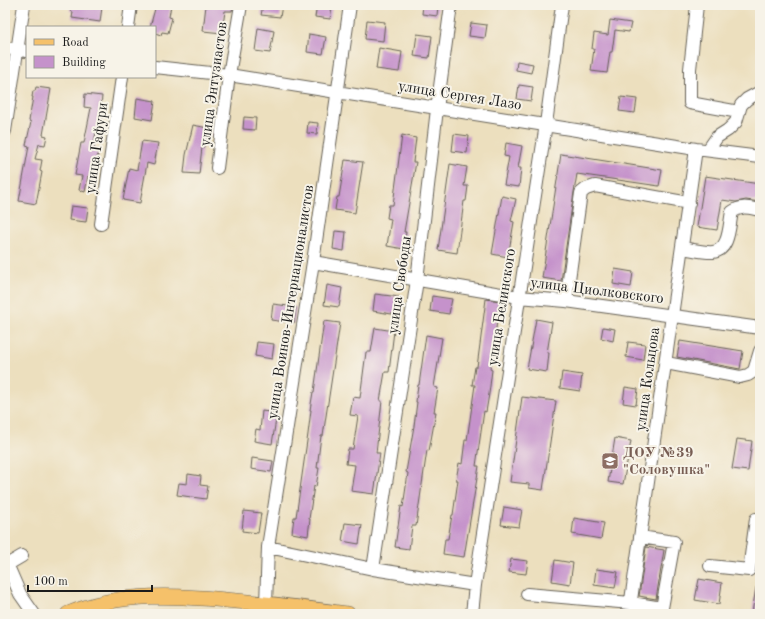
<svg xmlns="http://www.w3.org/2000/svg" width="765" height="619" font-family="'Old Standard TT',serif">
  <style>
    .building { fill: #c592cb }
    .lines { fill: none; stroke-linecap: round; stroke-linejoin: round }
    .minor-casing { stroke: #656055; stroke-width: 14 }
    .major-casing { stroke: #656055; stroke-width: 16 }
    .path { stroke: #656055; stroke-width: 1.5; stroke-dasharray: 1 3; stroke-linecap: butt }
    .minor { stroke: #fff; stroke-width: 12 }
    .major { stroke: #f5c16b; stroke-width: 15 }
    .labels { text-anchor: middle; stroke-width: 4; stroke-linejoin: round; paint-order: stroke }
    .street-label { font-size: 15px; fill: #1c1c1c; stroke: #f7f3e8 }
    .education-label { font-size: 15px; font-weight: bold; fill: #785e54; stroke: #f7f3e8; text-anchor: start }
  </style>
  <rect width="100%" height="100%" fill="#f7f3e8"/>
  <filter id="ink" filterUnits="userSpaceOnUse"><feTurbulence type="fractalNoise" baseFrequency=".025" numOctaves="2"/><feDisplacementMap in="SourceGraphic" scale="8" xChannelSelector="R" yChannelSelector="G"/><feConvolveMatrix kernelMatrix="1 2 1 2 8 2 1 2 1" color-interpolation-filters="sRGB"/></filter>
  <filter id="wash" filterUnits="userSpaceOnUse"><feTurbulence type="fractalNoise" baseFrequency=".012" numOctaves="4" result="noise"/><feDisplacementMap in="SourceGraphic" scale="16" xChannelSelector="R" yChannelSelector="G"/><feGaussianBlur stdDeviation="0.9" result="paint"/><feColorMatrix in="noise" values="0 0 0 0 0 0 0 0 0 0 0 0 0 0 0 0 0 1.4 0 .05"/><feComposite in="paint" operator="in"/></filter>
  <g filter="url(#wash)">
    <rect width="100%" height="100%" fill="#ecdfbe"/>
    <g id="blocks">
      <path class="building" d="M71 5H92L102 7 100 22 72 18 73 12 70 11Z
        M156 5H171L169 17 172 18 168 33 162 32 161 35 155 33V27H150Z
        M206 5H233L232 11H225L222 33 203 31Z
        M263 5H282L280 17 261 15Z
        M317 5 332 7 330 19 315 17Z
        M423 5H438L437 16 422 14Z
        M367 20 385 22 383 41 365 39Z
        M610 20 631 23 629 32 615 30 612 52H610L607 73 591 71 594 49H592L594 33 608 35Z
        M471 23 487 25 485 38 469 36Z
        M258 28 274 31 270 53 255 51Z
        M309 34 326 37 323 54 307 52Z
        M417 34 432 36 429 58 414 56Z
        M379 48 402 52 399 72 376 69Z
        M517 61 533 64 531 73 516 70Z
        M519 85 533 87 531 101 517 99Z
        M36 87 51 89 43 135 47 136 45 145 39 144 35 159 42 160 40 171 42 172 36 204 19 201 29 146 26 145 31 122 29 121 33 97H32L33 91H35Z
        M85 94 102 96 100 118H102L99 132 96 131 94 145 95 146 94 149 99 150 93 177 88 176 85 192 79 190 82 176 75 175 81 143H84L91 108 84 107Z
        M621 97 637 99 635 113 619 111Z
        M137 98 155 101 152 120 135 117Z
        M244 117 256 118 255 130 243 129Z
        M308 122 318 123 317 134 307 133Z
        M193 125 213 129 212 136 206 134 204 147H202L199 174 184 173 186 155Z
        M454 134 469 136 467 153 452 151Z
        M402 135 416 138 413 162H416L404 232H406L404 249 387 246 391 219 387 218 389 205H393Z
        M142 141 158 143 154 165 147 163 140 203 123 200 129 168 137 170Z
        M506 143 522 146 518 168H521L519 187 504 185 509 157 504 156Z
        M561 154 662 170 659 186 577 174 574 192 561 281 542 278Z
        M345 160 363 162 355 213 335 210 337 197H339Z
        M450 164 467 167 464 186H468L466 201H464L457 253 438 250Z
        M705 176 760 184V202L746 200 736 202 722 200 717 230 697 227Z
        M502 196 516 199 511 221 514 222 508 257 492 254Z
        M71 206 88 208 86 222 69 220Z
        M335 231 346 232 344 251 333 249Z
        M615 269 633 272 631 287 613 284Z
        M327 285 342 288 339 307 324 305Z
        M375 294 400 297 398 315 373 311Z
        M432 296 452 299 449 314 430 311Z
        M486 299 500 301 490 369 492 370 489 394 486 412 484 411 476 466H479L464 557 443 554 445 539H448L452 515H453L458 480H456L459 463 462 464 465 440H467L475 385H472L475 367H477Z
        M273 304 296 307 294 323 271 320Z
        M536 319 552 322 547 353H549L547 372 527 369Z
        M324 321 340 323 323 436H321L317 468H319L316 487 314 486 309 519H310L308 536 292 533 294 517H296L308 434 311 410H310L313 392H314Z
        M603 327 615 329 613 341 601 338Z
        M375 328 394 331 389 372H385L380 401H382L376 453H380L374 494 351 491 355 465 346 464 348 449H353L358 416 350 415 353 397 360 398 366 352H371Z
        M426 335 442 338 434 387 438 388 434 412H436L429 451 427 450 416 526H412L409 549 395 547 401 506 403 507 408 473 406 472 414 426 417 402H416L418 385H419Z
        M680 341 743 351 740 369 677 357Z
        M257 342 274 344 272 359 255 356Z
        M628 342 645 344 643 360 626 357Z
        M562 372 582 375 580 391 560 388Z
        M625 387 638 389 636 405 623 403Z
        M522 397 556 401 543 490 529 488V484L510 482Z
        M262 411 277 413 272 444 254 441 256 429 260 430Z
        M615 438 631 441 623 484 608 482Z
        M737 439 752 441 748 471 732 469Z
        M252 458 273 461 271 472 251 469Z
        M188 474 201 476 200 485 208 486 206 499 177 495 179 483 187 484Z
        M504 507 522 510 519 527 501 525Z
        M244 511 261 513 258 533 242 531Z
        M574 518 604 523 601 539 572 534Z
        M345 523 362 525 359 544 342 541Z
        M646 547 664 550 656 599 639 596Z
        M511 559 528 561 526 574 509 572Z
        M555 560 573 563 570 584 552 581Z
        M596 569 618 572 615 588 594 585Z
        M699 579 722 583 719 604 695 600Z
        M756 587H760V614L752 613Z"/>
    </g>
  </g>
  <g filter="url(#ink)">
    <use href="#blocks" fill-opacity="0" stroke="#656055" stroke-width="1"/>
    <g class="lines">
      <g class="minor-casing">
        <path id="minor" d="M697 5 690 69V103L739 112
          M128 27 131 5
          M5 48 27 51
          M155 67 229 75 696 149 760 157
          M5 131 24 5
          M708 150 717 137 728 130 736 122 741 105 747 99 760 92
          M217 168 229 75 241 5
          M101 224 122 77
          M682 248C690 249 706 253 713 252 730 250 729 224 732 212 741 205 749 208 760 210
          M313 262 519 297 566 301 760 328
          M566 301 581 193 586 189 595 186 689 203
          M666 363 740 377 748 375 754 371 760 351
          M268 547 373 569 475 585
          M7 564 20 594 34 614
          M5 566 22 556
          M710 566 749 570 756 519H760
          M373 569 417 280 437 109 451 5
          M527 594 631 603 662 608 674 542 640 537
          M266 604 268 547 313 262 350 5
          M472 614 475 585 546 124 562 5
          M629 614 696 149"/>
      </g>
      <g class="major-casing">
        <path id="major" d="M68 614C121 591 180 595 236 601 273 604 310 609 348 614"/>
      </g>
      <path class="path" d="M672 610 699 614"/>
      <use href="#minor" class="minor"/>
      <use href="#major" class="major"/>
    </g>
  </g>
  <defs>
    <g id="school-square" transform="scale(0.9)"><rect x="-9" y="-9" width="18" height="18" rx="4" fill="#8d6e63" stroke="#f7f3e8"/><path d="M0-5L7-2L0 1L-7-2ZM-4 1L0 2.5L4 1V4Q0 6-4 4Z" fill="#fff"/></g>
  </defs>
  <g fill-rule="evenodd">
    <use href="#school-square" x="610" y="461"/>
  </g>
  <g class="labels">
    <g class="street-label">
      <text transform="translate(213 84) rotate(-82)" y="5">улица Энтузиастов</text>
      <text transform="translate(460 95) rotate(9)" y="5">улица Сергея Лазо</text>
      <text transform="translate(96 148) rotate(-82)" y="5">улица Гафури</text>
      <text transform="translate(399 285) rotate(-82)" y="5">улица Свободы</text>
      <text transform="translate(597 290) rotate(7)" y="5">улица Циолковского</text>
      <text transform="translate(290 302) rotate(-81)" y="5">улица Воинов-Интернационалистов</text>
      <text transform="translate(501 307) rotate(-81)" y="5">улица Белинского</text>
      <text transform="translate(647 379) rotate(-82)" y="5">улица Кольцова</text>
    </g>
    <g class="education-label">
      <text x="623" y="457">ДОУ №39<tspan x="623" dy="17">"Соловушка"</tspan></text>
    </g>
  </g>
  <rect width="765" height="619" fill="none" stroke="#f7f3e8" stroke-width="20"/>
  <rect x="26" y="26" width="130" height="52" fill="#f7f3e8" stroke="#9f9d96"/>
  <rect x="34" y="39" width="20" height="6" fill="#f5c16b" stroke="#9f9d96"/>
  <text x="62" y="46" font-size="12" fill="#1c1c1c">Road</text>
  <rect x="34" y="56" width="20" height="12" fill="#c592cb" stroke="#9f9d96"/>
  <text x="62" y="66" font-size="12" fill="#1c1c1c">Building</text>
  <path d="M28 585v6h124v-6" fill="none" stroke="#1c1c1c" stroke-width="2"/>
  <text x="34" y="585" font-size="12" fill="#1c1c1c" stroke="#f7f3e8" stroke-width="3" paint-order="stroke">100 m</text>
</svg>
